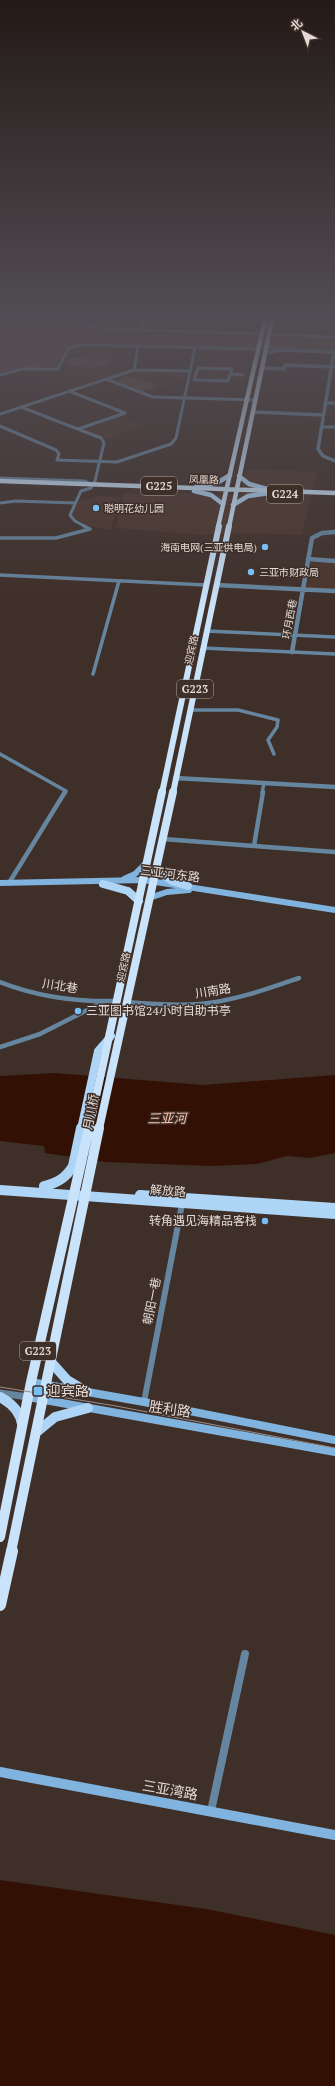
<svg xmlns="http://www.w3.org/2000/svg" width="335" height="2086" font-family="'PT Serif','Noto Sans SC',serif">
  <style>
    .built { fill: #4c362d }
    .green { fill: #624b41 }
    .water { fill: #321003 }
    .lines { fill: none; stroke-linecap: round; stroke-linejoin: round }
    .minor-far4 { stroke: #6686a0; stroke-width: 3 }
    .minor-far3 { stroke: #6686a0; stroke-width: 3.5 }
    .minor-far2 { stroke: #6686a0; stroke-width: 4.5 }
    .minor-far1 { stroke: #6686a0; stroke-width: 6 }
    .minor { stroke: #6686a0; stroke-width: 8 }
    .tertiary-far2 { stroke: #6686a0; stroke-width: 3.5 }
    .tertiary-far1 { stroke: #6686a0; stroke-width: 4.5 }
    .tertiary { stroke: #6686a0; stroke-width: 7 }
    .secondary-far2 { stroke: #80b4de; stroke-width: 6 }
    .secondary-far1 { stroke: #80b4de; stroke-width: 8 }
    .secondary { stroke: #80b4de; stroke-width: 10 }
    .primary-far2 { stroke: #aed5f5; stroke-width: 4.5 }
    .primary-far1 { stroke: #aed5f5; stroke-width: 8 }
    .primary { stroke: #aed5f5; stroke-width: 10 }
    .trunk-far4 { stroke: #c8e3fa; stroke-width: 4.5 }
    .trunk-far3 { stroke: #c8e3fa; stroke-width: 6 }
    .trunk-far2 { stroke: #c8e3fa; stroke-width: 8 }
    .trunk-far1 { stroke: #c8e3fa; stroke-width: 10 }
    .trunk { stroke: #c8e3fa; stroke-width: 12 }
    .tram { stroke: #998c87; stroke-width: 1 }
    .poi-dot { fill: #78bff7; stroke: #3f2f29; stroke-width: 1.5 }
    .labels { text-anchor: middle; stroke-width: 3; stroke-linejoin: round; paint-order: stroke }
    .far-street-label { font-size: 10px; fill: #e4d9d5; stroke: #3f2f29 }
    .far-poi-label { font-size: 10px; fill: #e4d9d5; stroke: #3f2f29; text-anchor: start }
    .shield { fill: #3f2f29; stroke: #b2a6a1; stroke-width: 1 }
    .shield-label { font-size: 11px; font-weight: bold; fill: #e4d9d5 }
    .street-label { font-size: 12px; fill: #e4d9d5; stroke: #3f2f29 }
    .poi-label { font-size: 12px; fill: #e4d9d5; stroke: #3f2f29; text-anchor: start }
    .water-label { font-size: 13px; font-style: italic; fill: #fcc4ad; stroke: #3f2f29 }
    .near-poi-label { font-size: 14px; fill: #e4d9d5; stroke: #3f2f29; text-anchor: start }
    .near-street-label { font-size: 14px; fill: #e4d9d5; stroke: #3f2f29 }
  </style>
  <rect width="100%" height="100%" fill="#3f2f29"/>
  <path class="built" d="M148 315H259L255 333 142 329Z
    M280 315H335V336L276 334Z
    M74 346 134 349 131 369 69 390 41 379 66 370 67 369 62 366 65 356 68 350Z
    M200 349 247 350 241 382 193 380Z
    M136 370 185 372 187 373 185 380 164 386 166 388 149 395 110 379Z
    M119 416 143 426 105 439 81 429Z
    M247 469 317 472 302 535 236 533 202 535 116 528 124 494 184 493 240 495Z
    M99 496 121 497 110 530 86 525 72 515 78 501Z
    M311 562 335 563V589L306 588Z"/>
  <path class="green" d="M10 315H65L64 323 79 330 335 339V351L80 344 67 347 55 367 13 369 0 373V318Z
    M69 358 104 359 110 362C102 370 76 368 67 363L70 359Z
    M132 377 157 386 143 391 118 382 122 378Z"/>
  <path class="water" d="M55 1073 203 1085 335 1075V1153L310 1158 287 1156 257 1164 211 1166 106 1162 45 1153 44 1146 0 1141V1076Z
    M0 1880 206 1909 335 1935V2086H0Z"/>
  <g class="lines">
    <path class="minor-far4" d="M79 315 78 320 88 326 105 329 262 334
      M139 331 146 315
      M274 335 335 337
      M198 368 232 369 228 381 194 380Z
      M134 370 138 346
      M231 374 243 375
      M0 375 22 369H58L68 349 79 345 258 349
      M106 379 153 397 255 400
      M69 391 125 413 78 429
      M325 403H335
      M21 407 101 438 104 443 95 481 91 488 81 491 70 515 75 521 86 527
      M0 414 134 370 190 371
      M0 426 56 450 59 454 57 460 117 462 171 444 176 438 195 348
      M322 427H335
      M0 478 85 481 91 484
      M0 503 16 501 75 503"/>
    <path class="minor-far3" d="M0 538H56L90 529 84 526
      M0 575 206 585
      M207 631 335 637
      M203 648 335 654
      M93 674 119 581
      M190 710H238L278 720 277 727 268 740 274 754
      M0 754 66 791 65 793
      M262 793 264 783"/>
    <path class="minor-far2" d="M163 839 254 846 263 792
      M254 846 335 852
      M9 883 65 792
      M0 982C38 997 78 1002 118 1001
      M126 1002C151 1004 176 1006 200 1004 234 1001 267 989 299 978
      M0 1047 40 1034 103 1002"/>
    <path class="minor-far1" d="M144 1402 182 1204"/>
    <path class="minor" d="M211 1811 245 1654"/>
    <path class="tertiary-far2" d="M281 350 335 352
      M334 352 318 449 323 456 335 461
      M265 353 281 350 267 346
      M262 368 284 369 285 365 334 367
      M253 412 323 415"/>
    <path class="tertiary-far1" d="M308 559 335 561
      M216 585 335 591
      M292 652 312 538 322 533 335 532
      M175 778 335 787"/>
    <path class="tertiary" d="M0 1393 28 1397"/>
    <path class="secondary-far2" d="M124 879 135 874 147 862
      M0 883 143 880 335 910
      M149 898 167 892 189 890"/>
    <path class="secondary-far1" d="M31 1382 144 1402 335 1440
      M28 1397 335 1452"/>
    <path class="secondary" d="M0 1772 335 1835"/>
    <path class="primary-far2" d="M239 476 249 484 271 490
      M196 487 217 483 230 475
      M194 491 211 495 223 504
      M233 505 248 496 269 493"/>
    <path class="primary-far1" d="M155 870 172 881 188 886
      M103 884 128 891 139 901
      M81 1129 98 1051 111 1036"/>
    <path class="primary" d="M44 1186C57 1183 66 1178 73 1166L81 1128
      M0 1190 335 1214
      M140 1195 335 1208
      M51 1362 67 1380 87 1392
      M0 1397C11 1403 20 1411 22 1424
      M38 1431 55 1417 88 1408"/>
    <path class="trunk-far4" d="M0 481 335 493
      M218 527 266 315
      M229 527 273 315"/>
    <path class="trunk-far3" d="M162 793 219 526
      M173 793 229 526"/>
    <path class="trunk-far2" d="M89 1129 162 792
      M99 1129 173 792"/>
    <path class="trunk-far1" d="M0 1537 31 1382 89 1128
      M11 1552 99 1128"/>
    <path class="trunk" d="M0 1605 12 1551"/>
    <path class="tram" d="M0 1387 116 1406 335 1448"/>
  </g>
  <linearGradient id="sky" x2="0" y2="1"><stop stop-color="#231a17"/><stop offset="0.52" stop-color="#524d54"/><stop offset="1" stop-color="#524d54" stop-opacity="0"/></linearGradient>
  <rect width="335" height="607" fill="url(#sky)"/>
  <g class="poi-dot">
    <circle cx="96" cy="508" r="4"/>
    <circle cx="265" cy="547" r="4"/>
    <circle cx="251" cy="572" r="4"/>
    <circle cx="78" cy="1011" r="4"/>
    <circle cx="265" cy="1221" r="4"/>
    <rect x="33" y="1386" width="10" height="10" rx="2"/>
  </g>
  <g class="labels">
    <g class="far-street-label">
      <text transform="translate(204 479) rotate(2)" y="4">凤凰路</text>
      <text transform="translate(289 619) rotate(-80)" y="4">环月西巷</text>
      <text transform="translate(191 650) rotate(-78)" y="4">迎宾路</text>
      <text transform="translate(123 967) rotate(-78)" y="4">迎宾路</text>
    </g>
    <g class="far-poi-label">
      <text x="104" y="512">聪明花幼儿园</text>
      <text x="257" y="551" text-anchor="end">海南电网(三亚供电局)</text>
      <text x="259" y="576">三亚市财政局</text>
    </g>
    <g class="shield">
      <rect x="141" y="477" width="36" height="18" rx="3"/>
      <rect x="267" y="485" width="36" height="18" rx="3"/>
      <rect x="177" y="680" width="36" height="18" rx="3"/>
      <rect x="20" y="1342" width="36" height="18" rx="3"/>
    </g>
    <g class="shield-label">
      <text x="159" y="490">G225</text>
      <text x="285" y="498">G224</text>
      <text x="195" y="693">G223</text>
      <text x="38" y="1355">G223</text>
    </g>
    <g class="street-label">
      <text transform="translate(170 874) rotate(7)" y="4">三亚河东路</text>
      <text transform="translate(60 986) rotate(9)" y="4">川北巷</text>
      <text transform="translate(213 991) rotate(-9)" y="4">川南路</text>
      <text transform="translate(91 1112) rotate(-79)" y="4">月川桥</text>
      <text transform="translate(168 1191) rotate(4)" y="4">解放路</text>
      <text transform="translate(152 1301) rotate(-79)" y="4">朝阳一巷</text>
    </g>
    <g class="poi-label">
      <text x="86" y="1015">三亚图书馆24小时自助书亭</text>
      <text x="257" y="1225" text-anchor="end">转角遇见海精品客栈</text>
    </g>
    <g class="water-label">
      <text transform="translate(167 1118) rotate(-1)" y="5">三亚河</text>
    </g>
    <g class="near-poi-label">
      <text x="47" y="1396">迎宾路</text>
    </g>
    <g class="near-street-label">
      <text transform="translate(170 1409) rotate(8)" y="5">胜利路</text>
      <text transform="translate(170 1790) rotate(10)" y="5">三亚湾路</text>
    </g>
  </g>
  <g transform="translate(303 32) rotate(318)" stroke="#3f2f29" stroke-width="3" paint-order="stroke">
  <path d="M0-3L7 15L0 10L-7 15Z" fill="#e4d9d5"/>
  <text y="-6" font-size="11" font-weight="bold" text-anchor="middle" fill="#e4d9d5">北</text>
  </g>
</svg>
